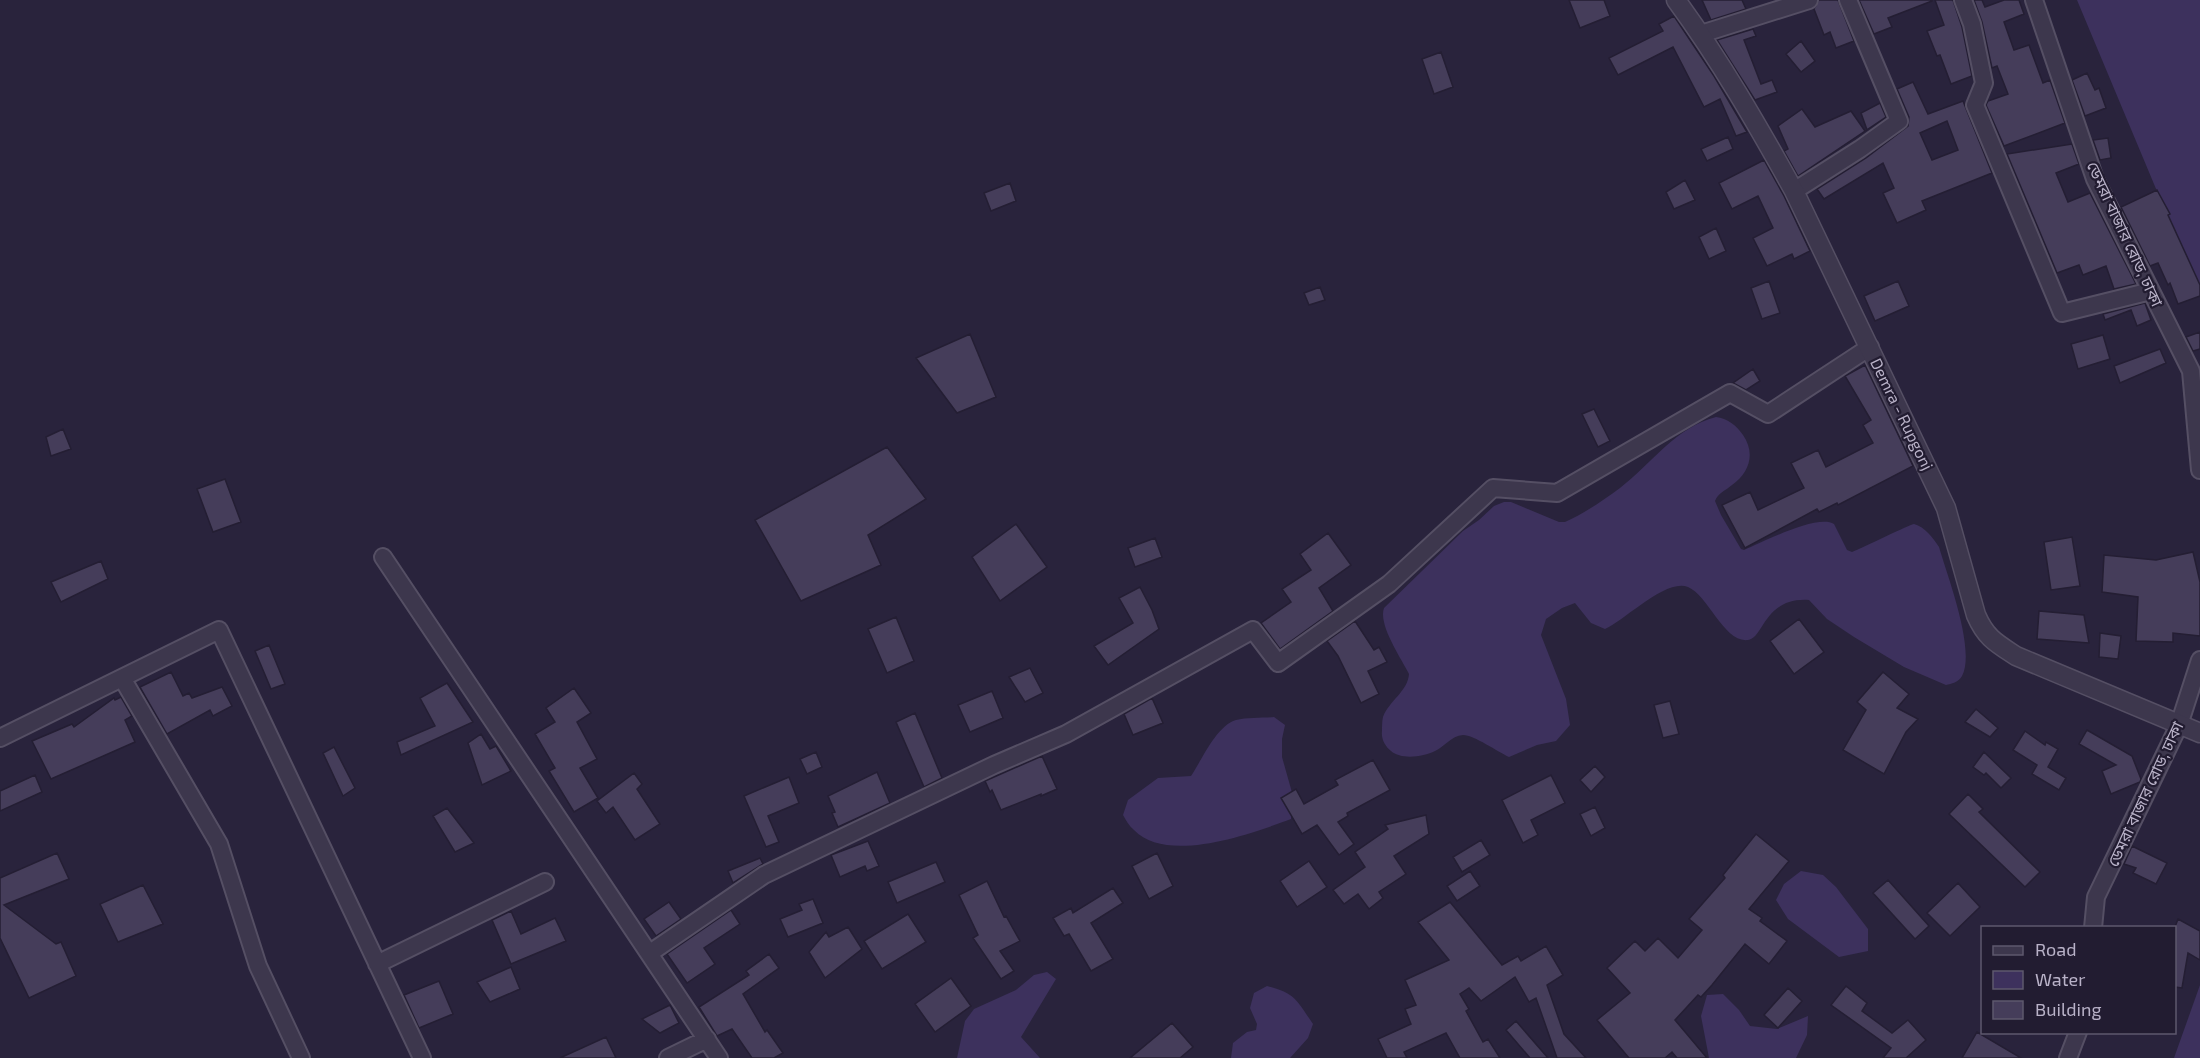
<svg xmlns="http://www.w3.org/2000/svg" width="2200" height="1058" font-family="'Exo 2','Noto Sans Bengali',sans-serif">
  <style>
    .water { fill: #3d315d }
    .building { fill: #453d5a; stroke: #241e33; stroke-width: 1.5; fill-rule: evenodd }
    .lines { fill: none; stroke-linecap: round; stroke-linejoin: round }
    .minor-casing { stroke: #554f64; stroke-width: 20 }
    .tertiary-casing { stroke: #554f64; stroke-width: 21 }
    .minor { stroke: #3d374d; stroke-width: 16 }
    .tertiary { stroke: #3d374d; stroke-width: 18 }
    .labels { text-anchor: middle; stroke-width: 4.5; stroke-linejoin: round; paint-order: stroke }
    .street-label { font-size: 16px; fill: #b9b2c8; stroke: #221c31 }
  </style>
  <rect width="100%" height="100%" fill="#29233c"/>
  <path class="water" d="M2077 0H2200V294Z
    M1716 417C1727 418 1737 426 1743 435 1756 454 1749 473 1732 485 1725 491 1718 493 1715 501L1721 515 1741 549 1744 550C1763 542 1817 514 1834 524L1847 550 1852 552C1862 548 1911 524 1914 524 1925 527 1933 538 1939 547 1947 575 1976 650 1962 676 1959 682 1951 684 1946 685L1904 667 1854 637 1827 619 1809 600C1764 597 1764 638 1748 640 1724 643 1708 595 1688 587 1666 578 1624 621 1605 629L1591 623 1575 603 1562 608 1546 619 1541 635 1566 699 1570 725 1556 741 1537 745 1509 757C1498 752 1474 735 1463 735 1451 736 1444 747 1435 751 1423 757 1401 760 1391 751 1385 746 1381 739 1382 731 1382 727 1382 721 1383 717 1389 701 1408 691 1409 674 1401 658 1378 625 1384 608L1463 531 1479 520 1494 506 1504 502H1511L1559 522H1565C1583 514 1604 500 1620 488 1651 464 1676 427 1716 417Z
    M1274 717 1285 725 1282 739V757L1293 796 1291 819C1253 833 1167 865 1134 830 1129 826 1126 820 1123 815L1128 800 1158 778 1191 776C1202 760 1216 726 1236 720 1247 717 1262 718 1274 717Z
    M1801 871 1823 875 1836 887 1868 929V951L1839 957 1788 919 1776 900 1784 884Z
    M1047 972 1056 979 1021 1037 1040 1058H957L965 1021 974 1009 1016 990 1034 975Z
    M2200 985V1058H2174Z
    M1267 986C1296 993 1297 1001 1313 1024L1308 1038 1290 1058H1231L1233 1043 1247 1032 1256 1030 1257 1024 1250 1008 1254 993Z
    M1723 994 1739 1010 1750 1026 1777 1029 1808 1016 1807 1035 1796 1058H1709L1701 1016 1707 995Z"/>
  <path class="building" d="M1569 0H1604L1610 16 1580 28Z
    M1702 0H1742L1746 9 1711 20Z
    M1819 0H1838L1854 41 1836 48 1830 32 1824 35 1814 9Z
    M1859 0H1932V1L1888 18 1892 27 1874 34Z
    M1935 0H1953L1962 27 1972 76 1951 84 1940 55 1937 56 1927 31 1944 25Z
    M1974 0H1982L1985 7 2004 0H2019L2024 14 2004 22 2014 50 2029 45 2043 83 2050 80 2065 123 2004 146 1986 105 1988 101 2008 94 1997 66 1992 68 1982 22Z
    M1674 16 1714 76 1747 132 1736 136 1720 99 1704 107 1673 47 1618 75 1609 58 1663 31 1659 24Z
    M1753 29 1756 36 1744 40 1761 84 1772 80 1777 92 1755 100 1717 40Z
    M1801 41 1815 61 1801 72 1786 54Z
    M1441 52 1453 87 1434 94 1422 59Z
    M2087 73 2095 90 2099 88 2106 108 2085 116 2072 80Z
    M1913 82 1928 114 1963 101 1992 173 1922 201 1926 210 1897 223 1883 193 1894 188 1883 163 1824 199 1817 189 1866 158 1908 126 1909 117 1897 89ZM1947 121 1958 150 1932 160 1920 133Z
    M1880 103 1886 117 1798 176 1784 151 1788 149 1778 126 1802 109 1815 127 1851 111 1865 131 1867 130 1861 113Z
    M1728 137 1733 149 1707 161 1701 149Z
    M2108 138 2111 158 2100 160 2093 140Z
    M2072 144 2079 164 2056 173 2068 202 2090 193 2136 284 2114 289 2106 266 2083 275 2079 265 2057 273 2007 154Z
    M1764 160 1784 196 1810 251 1794 259 1792 254 1767 266 1753 238 1773 228 1758 196 1732 209 1719 183Z
    M1685 180 1695 200 1674 209 1666 192Z
    M1010 183 1016 201 991 211 984 193Z
    M2157 190 2170 214 2168 215 2200 285V296L2178 304 2170 283 2168 285 2158 263 2150 266 2121 207Z
    M1716 228 1726 251 1709 259 1699 237Z
    M1769 281 1780 313 1762 319 1751 288Z
    M1898 281 1909 306 1875 321 1864 296Z
    M1320 287 1325 300 1309 305 1304 293Z
    M2145 303 2151 320 2137 326 2131 310 2105 320 2103 314Z
    M2200 332V349L2193 351 2186 337Z
    M970 334 996 397 957 413 916 358Z
    M2103 335 2110 359 2078 369 2071 344Z
    M2160 349 2166 363 2120 383 2114 366Z
    M1865 365 1913 466 1838 505 1837 503 1819 512 1817 509 1745 548 1722 505 1750 492 1758 510 1804 488 1791 463 1818 450 1826 467 1873 443 1863 425 1871 420 1845 376Z
    M1753 369 1760 381 1746 390 1733 383Z
    M1594 409 1610 441 1598 447 1582 414Z
    M63 429 71 449 51 456 46 437Z
    M887 447 926 499 868 535 881 565 801 601 755 520Z
    M225 479 241 522 213 532 197 489Z
    M1016 524 1047 567 1000 601 972 557Z
    M1328 533 1351 565 1319 588 1333 611 1280 649 1261 623 1291 602 1282 589 1311 570 1300 554Z
    M2072 537 2080 586 2051 590 2044 542Z
    M1155 538 1162 557 1135 567 1128 548Z
    M2193 552 2200 582V636L2173 633V642L2136 641 2138 597 2102 592 2104 555 2156 560Z
    M101 561 108 579 61 602 51 582Z
    M1140 587 1152 610 1159 629 1108 665 1094 646 1133 623 1119 598Z
    M2039 611 2084 615 2089 643 2037 639Z
    M896 617 914 661 887 673 868 629Z
    M1799 619 1824 652 1794 674 1770 641Z
    M1355 621 1374 650 1379 647 1387 662 1368 671 1379 694 1361 703 1338 656 1327 641Z
    M2100 633 2121 636 2118 659 2099 657Z
    M269 645 285 684 271 689 255 651Z
    M1030 668 1043 693 1025 702 1009 677Z
    M171 672 183 696 189 693 192 698 222 687 232 706 213 716 210 710 167 734 140 687Z
    M1883 672 1909 694 1897 708 1918 719 1906 732 1884 774 1843 750 1866 710 1857 702Z
    M447 683 473 722 401 755 397 742 435 726 420 698Z
    M574 688 591 713 577 722 597 759 580 768 598 798 574 812 549 771 555 768 535 734 555 722 546 708Z
    M992 691 1003 718 970 732 958 705Z
    M121 697 132 716 125 720 135 742 51 779 32 741 72 724 74 727 114 698 115 700Z
    M1152 698 1163 723 1133 735 1124 714Z
    M1670 701 1679 734 1663 738 1654 705Z
    M1976 709 1998 728 1990 737 1965 722Z
    M915 713 942 778 924 787 896 722Z
    M2087 730 2132 756 2141 779 2140 782 2111 794 2102 771 2116 765 2079 744Z
    M2025 731 2045 745 2046 742 2058 749 2048 767 2066 778 2059 790 2032 774 2037 765 2013 750Z
    M481 734 490 749 496 746 511 771 482 785 468 743Z
    M334 747 355 788 343 796 323 753Z
    M816 752 822 767 807 774 800 759Z
    M1984 752 2011 778 2001 788 1986 773 1984 775 1973 767Z
    M1042 756 1057 789 1041 796V794L1001 810 992 790 990 792 985 781Z
    M1373 760 1390 790 1347 813 1348 816 1338 822 1354 844 1339 855 1317 825 1302 834 1281 798 1296 789 1304 804 1338 785 1335 780Z
    M1595 766 1605 777 1591 792 1580 780Z
    M877 772 890 803 838 827 832 813 835 812 828 796Z
    M634 773 642 784 637 789 660 824 635 840 613 807 606 813 597 801Z
    M35 775 42 792 0 811V791Z
    M1551 775 1565 803 1531 820 1538 835 1523 843 1502 800Z
    M789 777 799 803 768 816 779 842 766 847 744 796Z
    M1968 794 1983 809 1979 812 2040 872 2025 887 1949 814Z
    M1595 807 1605 828 1591 836 1580 814Z
    M447 808 474 843 455 852 433 816Z
    M1426 815 1429 834 1394 856 1406 874 1379 892 1383 898 1369 909 1358 894 1344 904 1333 890 1365 867 1355 852 1388 829 1385 825Z
    M1756 834 1789 861 1749 909 1762 918 1760 921 1787 941 1769 964 1745 944 1712 985 1701 997 1698 995 1675 1020 1707 1058H1677L1672 1052 1665 1058H1629L1597 1020 1630 993 1607 968 1635 941 1645 951 1658 938 1678 958 1702 930 1689 919 1725 878 1723 875Z
    M1481 840 1490 855 1462 872 1453 857Z
    M868 841 879 866 867 871 865 866 840 877 831 855Z
    M2132 846 2167 863 2156 884 2133 873 2136 868 2124 864Z
    M57 853 69 879 4 905 56 944 61 942 76 976 29 998 0 938V878Z
    M1157 853 1173 886 1149 899 1132 866Z
    M760 858 763 864 733 883 728 871Z
    M1309 861 1327 887 1297 907 1280 881Z
    M936 862 945 882 897 903 888 882Z
    M1470 871 1480 886 1457 901 1447 886Z
    M1888 880 1929 926 1915 939 1873 893Z
    M987 881 1004 917 1006 916 1020 941 1000 951 1014 971 1001 979 973 938 978 935 959 895Z
    M1958 883 1980 907 1950 936 1927 913Z
    M143 885 163 924 118 942 100 904Z
    M1113 888 1123 903 1091 923 1113 959 1091 971 1069 934 1064 936 1053 918 1071 908 1073 913Z
    M813 899 823 923 788 937 780 919 802 910 799 904Z
    M669 902 681 919 656 936 644 919Z
    M1450 902 1502 965 1518 956 1521 961 1546 946 1563 975 1547 985 1564 1034 1586 1058H1557L1536 998 1529 1002 1515 977 1481 1001 1469 988 1460 994 1469 1009 1466 1011 1483 1042 1488 1039 1500 1058H1460L1446 1033 1404 1052 1407 1058H1387L1378 1039 1411 1024 1405 1009 1416 1005 1405 980 1449 960 1418 922Z
    M731 910 740 924 704 948 715 964 687 983 667 954Z
    M511 911 521 934 555 918 566 941 511 964 492 920Z
    M908 914 926 942 882 969 864 941Z
    M2178 919 2200 931V960L2188 953 2182 988 2175 987V927Z
    M848 927 862 949 825 978 809 952 826 932 829 937Z
    M769 954 779 968 743 994 765 1032 767 1030 783 1053 774 1058H752L732 1029 717 1036 699 1007 749 975 746 971Z
    M511 967 520 989 490 1002 477 982Z
    M951 978 971 1006 935 1032 915 1004Z
    M439 981 453 1014 419 1028 404 995Z
    M1846 986 1867 1003 1862 1011 1892 1033 1908 1020 1926 1040 1906 1058H1883L1891 1048 1831 1005Z
    M1788 988 1802 1001 1778 1028 1764 1015Z
    M670 1005 679 1023 660 1033 642 1019Z
    M1516 1021 1548 1058H1530L1506 1030Z
    M1172 1023 1193 1047 1180 1058H1130Z
    M1977 1032 2021 1058H1962Z
    M606 1037 616 1058H560Z"/>
  <g class="lines">
    <g class="minor-casing">
      <path id="minor" d="M1963 0 1972 24 1984 83 1975 105 2062 313 2151 291
        M2034 0 2095 179 2191 371 2200 470
        M1701 34 1809 0
        M1794 191 1860 149 1899 121 1848 0
        M383 557 719 1058
        M122 678 219 844 258 966 301 1058
        M0 738 219 630 422 1058
        M2093 928 2096 897 2179 725 2200 660
        M650 953 764 875 994 765 1066 734 1253 630 1278 663 1389 584 1493 488 1557 493 1730 393 1768 414 1870 347
        M377 964 545 882
        M668 1058 707 1039
        M2068 1058 2078 1032"/>
    </g>
    <g class="tertiary-casing">
      <path id="tertiary" d="M1676 0C1720 60 1758 126 1794 191L1946 508 1976 615C1986 638 1996 643 2016 656L2200 733"/>
    </g>
    <use href="#minor" class="minor"/>
    <use href="#tertiary" class="tertiary"/>
  </g>
  <g class="labels">
    <g class="street-label">
      <text transform="translate(2125 234) rotate(65)" y="6">ডেমরা বাজার রোড, ঢাকা</text>
      <text transform="translate(1902 414) rotate(64)" y="6">Demra - Rupgonj</text>
      <text transform="translate(2145 794) rotate(-65)" y="6">ডেমরা বাজার রোড, ঢাকা</text>
    </g>
  </g>
  <rect x="1981" y="926" width="195" height="108" fill="#221c31" stroke="#5e586d" stroke-width="1.5"/>
  <rect x="1993" y="946" width="30" height="9" fill="#3d374d" stroke="#5e586d" stroke-width="1.5"/>
  <text x="2035" y="956" font-size="18" fill="#b9b2c8">Road</text>
  <rect x="1993" y="971" width="30" height="18" fill="#3d315d" stroke="#5e586d" stroke-width="1.5"/>
  <text x="2035" y="986" font-size="18" fill="#b9b2c8">Water</text>
  <rect x="1993" y="1001" width="30" height="18" fill="#453d5a" stroke="#5e586d" stroke-width="1.5"/>
  <text x="2035" y="1016" font-size="18" fill="#b9b2c8">Building</text>
</svg>
